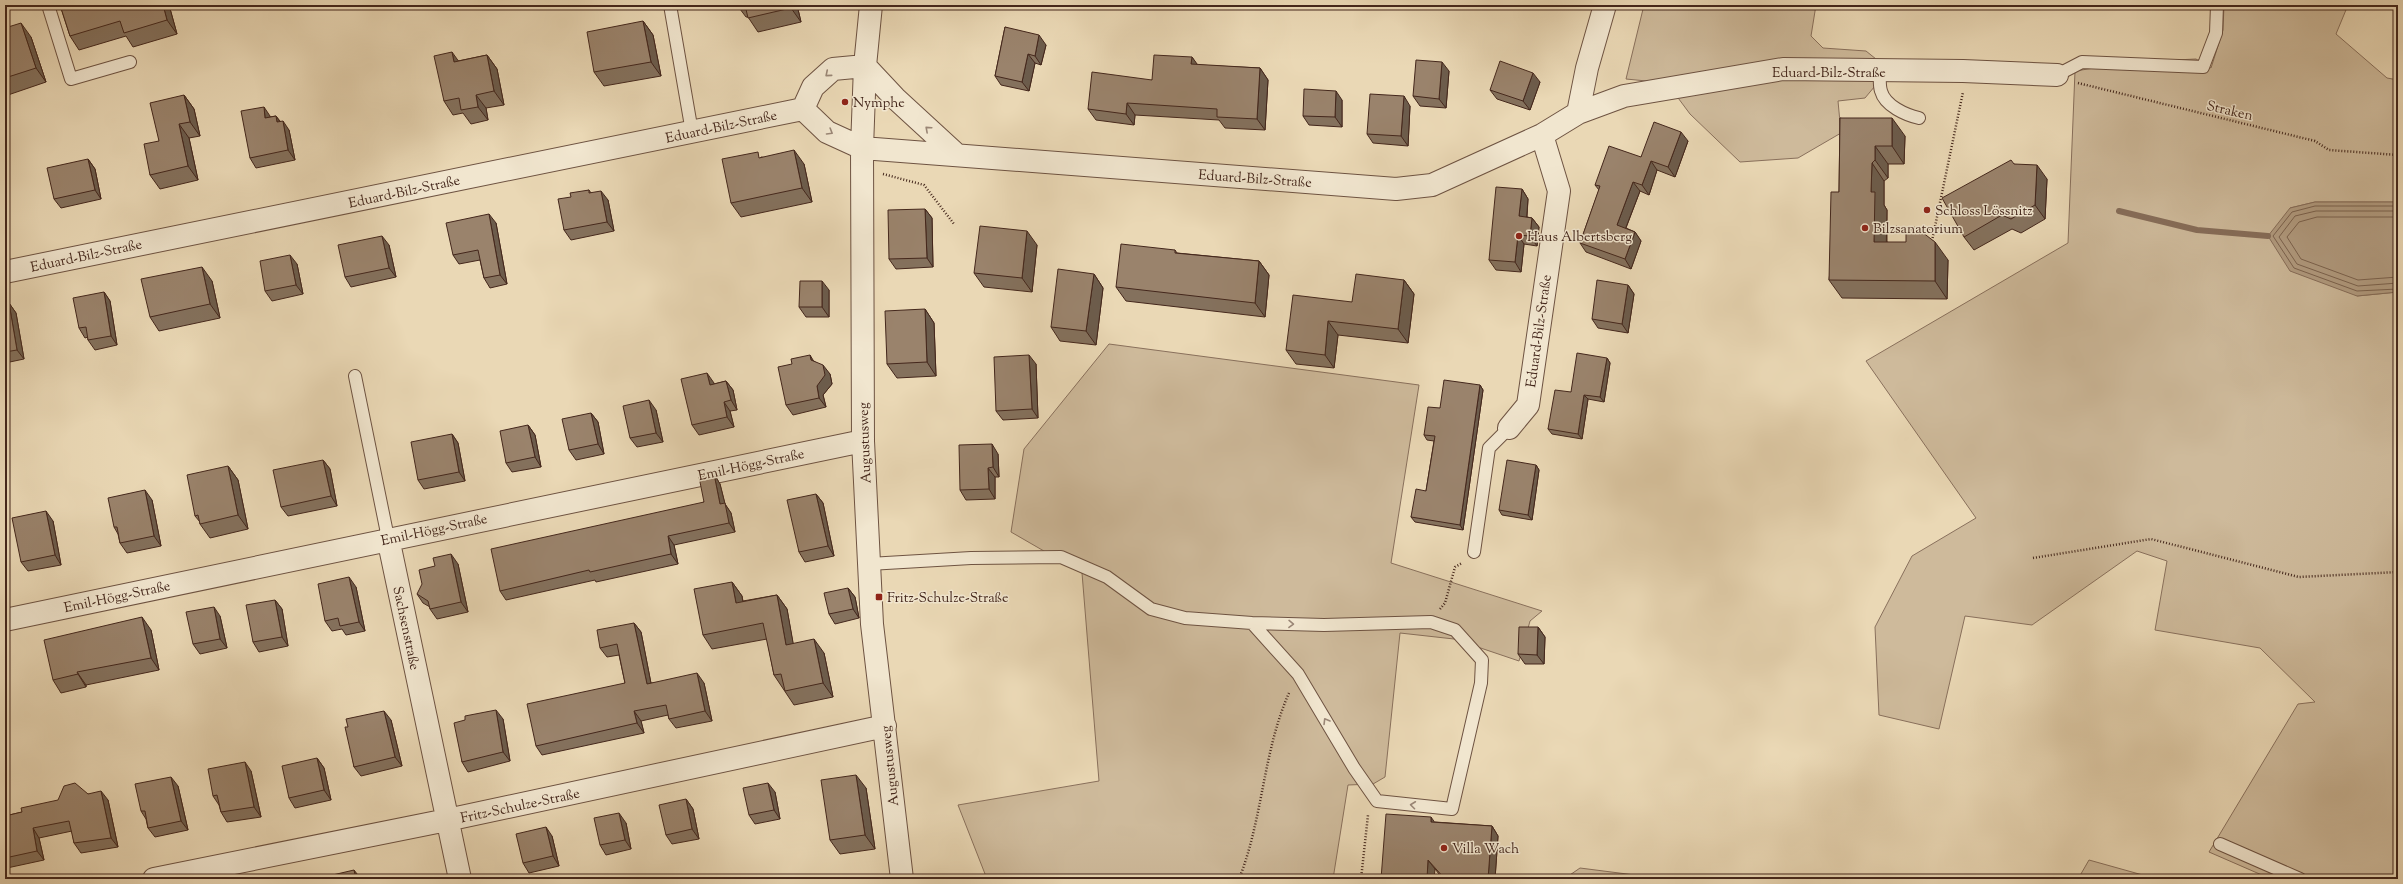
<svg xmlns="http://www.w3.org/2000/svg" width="2403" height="884" font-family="'Sorts Mill Goudy',serif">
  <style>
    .green { fill: #ceba9b; stroke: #89705c }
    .water { fill: #b29c81; stroke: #866d59 }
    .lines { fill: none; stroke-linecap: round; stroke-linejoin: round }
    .shore { stroke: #7b624e; stroke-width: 1 }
    .stream { stroke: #866d59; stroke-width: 6 }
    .service-casing { stroke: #6e5342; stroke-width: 14 }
    .minor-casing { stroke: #6e5342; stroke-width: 24 }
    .path { stroke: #44271c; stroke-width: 2.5; stroke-dasharray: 1 2; stroke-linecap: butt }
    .service { stroke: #f1e6cf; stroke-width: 12 }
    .minor { stroke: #f1e6cf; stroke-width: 22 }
    .wall { fill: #84715d; stroke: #44271c }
    .shaded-wall { fill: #6c5c4c; stroke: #44271c }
    .building { fill: #9a836c; stroke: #44271c }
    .oneway { stroke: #9a8676 }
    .poi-dot { fill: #8f2418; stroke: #f1e6cf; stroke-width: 1.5 }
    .labels { text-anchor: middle; stroke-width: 3; stroke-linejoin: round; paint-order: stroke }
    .street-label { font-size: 14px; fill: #44271c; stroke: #f1e6cf }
    .poi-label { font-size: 14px; fill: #44271c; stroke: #f1e6cf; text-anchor: start }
  </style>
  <rect width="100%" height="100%" fill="#ead8b5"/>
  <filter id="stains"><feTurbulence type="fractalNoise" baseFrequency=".005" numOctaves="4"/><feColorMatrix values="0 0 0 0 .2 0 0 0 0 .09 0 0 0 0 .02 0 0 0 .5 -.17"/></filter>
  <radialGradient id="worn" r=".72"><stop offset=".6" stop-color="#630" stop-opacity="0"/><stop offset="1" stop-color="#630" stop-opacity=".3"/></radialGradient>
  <path class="green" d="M1644 5H1816L1811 36 1823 48 1866 51 1876 59 1875 86 1865 98 1838 101 1841 133 1798 158 1740 162 1690 114 1667 83 1626 79Z
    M2224 5H2348L2336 34 2387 78 2398 80V202H2315L2290 208 2357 296 2398 292V879H2271L2209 852 2298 704 2315 702 2260 648 2155 630 2167 561 2137 551 2032 625 1965 616 1939 729 1879 715 1875 627 1912 556 1976 518 1866 361 2068 243 2075 71 2133 62 2196 59 2211 68 2223 30Z
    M1109 344 1419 385 1391 563 1542 611 1530 621 1519 661 1454 639 1400 633 1385 777 1373 784 1348 785 1333 879H987L958 805 1099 781 1082 573 1011 532 1024 449Z
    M2089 860 2157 879H2078Z
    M1580 868 1666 879H1564Z"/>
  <path class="water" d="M2315 202H2398V292L2357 296 2290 271 2268 236 2290 208Z"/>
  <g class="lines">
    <path class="shore" d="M2398 206H2315L2292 212 2273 236 2294 268 2357 291 2398 289
      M2398 211H2316L2295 216 2279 237 2297 264 2358 286 2398 283
      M2398 217H2317L2299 222 2287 237 2301 259 2358 280 2398 277"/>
    <path class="stream" d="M2119 211 2197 230 2268 236"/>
    <g class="service-casing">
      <path id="service" d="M48 5 71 79 130 62
        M670 5 692 132
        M1880 71C1880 77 1879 85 1881 91 1885 106 1906 115 1919 118
        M2057 75 2082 62 2203 67 2216 33 2217 5
        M355 376 388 538
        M1474 552 1489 448 1509 428
        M869 564 971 558 1061 557 1107 577 1151 609 1185 618 1252 623 1324 625 1431 622 1455 630 1482 660 1481 683 1452 809 1377 801 1354 768 1298 674 1252 623
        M2220 844 2300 879"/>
    </g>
    <g class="minor-casing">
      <path id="minor" d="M871 5 865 66 862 148 863 441 872 624 902 879
        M865 66 895 98 957 155
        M803 109 827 132 862 148 1396 189 1432 185 1542 135 1578 113 1624 96 1783 69 1963 71 2057 75
        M803 109 813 87 833 69 865 66
        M1578 113 1587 68 1605 5
        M5 272 803 109
        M1509 428 1528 405 1559 191 1542 135
        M388 538 460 879
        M5 620 863 441
        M154 879 447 820 885 726"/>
    </g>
    <path class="path" d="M2078 83 2315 141 2329 150 2398 155
      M883 174 924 185 954 224
      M1896 227 1934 229
      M1932 241 1963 92
      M2033 558 2151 539 2299 577 2398 572
      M1440 609 1445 603 1455 567 1462 563
      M1239 879C1263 819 1263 751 1289 693
      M1341 879H1367
      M1361 879 1368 815"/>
    <use href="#service" class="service"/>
    <use href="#minor" class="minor"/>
  </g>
  <path class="wall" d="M60 5H169L177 34 133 47 126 36 79 50 70 36Z
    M737 5H797L801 22 758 32 748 17H746Z
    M643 21 653 35 661 76 604 86 594 72Z
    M1005 27 1046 45 1041 65 1035 63 1029 91 1001 85 995 76Z
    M5 28 31 37 46 82 5 96Z
    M487 55 497 69 504 105 486 108 488 120 471 124 463 113 453 115 444 101 458 61Z
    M1192 57 1197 65 1260 68 1268 80 1265 130 1225 128 1219 120 1135 115 1134 125 1096 120 1088 109 1152 80Z
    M1449 71 1446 108 1420 106 1413 96Z
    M1540 82 1530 110 1497 99 1490 90Z
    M184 95 194 109 200 136 189 138 198 180 160 189 150 175 159 141Z
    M1342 100V127L1309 125 1303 116Z
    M1410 106 1408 146 1373 143 1367 134Z
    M276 116 280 121 289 130 295 160 256 168 250 158 270 117Z
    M1840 118 1905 136 1904 164H1888V178L1884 181V205L1887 210V242L1948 260 1947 299 1842 298 1829 280 1839 192Z
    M1688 141 1675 177 1657 170 1649 195 1640 191 1626 228 1635 232 1641 241 1631 269 1586 252 1580 243 1599 190 1595 185 1641 157Z
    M761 157 804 164 812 202 741 217 731 203Z
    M88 159 95 169 101 199 61 208 54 199Z
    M2014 164 2047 179 2045 219 2021 233 2012 229 1974 250 1964 237Z
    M1522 189 1528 199 1527 217 1532 218 1539 227 1537 246 1524 244 1521 272 1496 270 1489 260Z
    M589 190 591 193 608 200 614 231 571 240 564 230 571 197Z
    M925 209 932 218 933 267 896 269 889 259Z
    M496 223 507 284 490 288 484 278 480 260 459 264 453 255Z
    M389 245 396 277 351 287 345 277Z
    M1037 245 1032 292 984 287 974 273Z
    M1175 250 1177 253 1259 261 1269 275 1265 317 1126 301 1116 287Z
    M297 264 303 294 272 301 265 291Z
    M1094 274 1103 288 1096 345 1060 341 1051 327Z
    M1404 280 1414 294 1408 343 1338 335 1334 368 1296 364 1286 350 1352 302Z
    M212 281 220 318 159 331 150 317Z
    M1628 285 1634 294 1628 333 1598 328 1592 319Z
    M829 290V317H806L799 307Z
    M104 292 110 301 117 345 95 350 88 340V337L85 338 79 328Z
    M9 303 16 313 24 359 5 363V304Z
    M925 309 934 323 936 376 897 378 887 364Z
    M1607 358 1610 363 1604 402 1588 399 1582 439 1552 434 1548 429 1571 392Z
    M814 361 830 374 832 384 823 395 826 407 793 415 786 405Z
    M1036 364 1038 418 1003 420 996 411Z
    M726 381 733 390 737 410 730 411 734 427 699 435 692 425 714 383V384Z
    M1480 385 1483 390 1463 530 1415 522 1411 517 1426 491 1434 441 1427 440 1424 435 1440 408Z
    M656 410 663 442 637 447 630 438Z
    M591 413 598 422 604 454 576 460 569 450Z
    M528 425 535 435 541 467 512 472 506 463Z
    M452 434 458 443 465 481 424 489 418 480Z
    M998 454 999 477H995V499L966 500 960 490Z
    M323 460 330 469 337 506 288 516 281 507Z
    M1536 465 1539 470 1532 520 1502 515 1499 510Z
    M228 466 238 480 248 529 210 538 200 524V522L195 516Z
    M714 474 720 484 725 504 731 513 735 532 674 545 678 564 596 582 595 580 506 600 500 591 704 502Z
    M816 494 823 503 834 556 805 562 799 552Z
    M152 500 161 546 127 553 120 543 118 534 114 527Z
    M53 521 61 565 28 571 21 562Z
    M458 564 468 612 437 619 430 609V607L423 603 417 594Z
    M732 582 742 596 743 601 777 595 787 609 793 644 824 653 833 697 794 705 774 675 767 639 712 649 703 635Z
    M356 587 365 631 346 635 342 629 332 631 325 621Z
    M848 588 855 597 859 618 835 624 829 614Z
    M275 600 282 609 288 646 259 652 253 642Z
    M220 616 227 648 200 654 193 644Z
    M634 623 641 632 651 683H704L712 721 676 728 669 719 668 715 641 721 644 733 542 755 536 746 625 683 619 655 607 657 600 648Z
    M1538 627 1545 637 1544 664H1525L1518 654Z
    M151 630 159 670 86 685V687L61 693 53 680Z
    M503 719 510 761 468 772 462 762 465 720Z
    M391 720 402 766 361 776 354 767 348 727Z
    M317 758 324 768 331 800 295 808 289 798Z
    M251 771 261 817 227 822 221 812 219 805 213 796Z
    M178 786 188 830 155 837 148 828 146 819 141 811Z
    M866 788 875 849 840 854 830 840Z
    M775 792 780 819 755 824 749 815Z
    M88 794 108 800 118 847 81 853 74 843 72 831 39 838 44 860 7 868 5 865V816L22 812Z
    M686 799 693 809 699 839 672 844 666 835Z
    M1435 822 1492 826 1498 836 1495 879H1443L1435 869 1381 879Z
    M626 823 631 849 606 855 600 845Z
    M552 836 559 866 529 873 523 863Z"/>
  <path class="shaded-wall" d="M163 5H169L177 34 167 20Z
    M790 5H797L801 22 791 8Z
    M643 21 653 35 661 76 651 62Z
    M21 23 31 37 46 82 36 68Z
    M1039 35 1046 45 1041 65 1035 56Z
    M452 52 462 66 454 62Z
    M1028 54 1035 63 1029 91 1022 82Z
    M487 55 497 69 504 105 494 91Z
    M1192 57 1200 68 1191 64Z
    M1442 62 1449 71 1446 108 1439 99Z
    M1260 68 1268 80 1265 130 1257 119Z
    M1533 73 1540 82 1530 110 1523 101Z
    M1336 91 1342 100V127L1335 117Z
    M184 95 194 109 200 136 190 122Z
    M476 95 486 108 488 120 478 107Z
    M1404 96 1410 106 1408 146 1401 136Z
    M1127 103 1135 115 1134 125 1126 114Z
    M264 107 270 116 272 127 265 118Z
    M276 116 282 125 277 122Z
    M1892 118 1905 136 1904 164 1892 146Z
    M283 121 289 130 295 160 288 150Z
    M179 124 189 138 198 180 188 166Z
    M1681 132 1688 141 1675 177 1668 167Z
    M1875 146 1888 164V178L1875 160Z
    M794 150 804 164 812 202 802 188Z
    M88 159 95 169 101 199 95 190Z
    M1651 161 1657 170 1649 195 1642 185Z
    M1872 163 1884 181V205L1887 210 1886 260 1874 242 1871 192Z
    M2037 165 2047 179 2045 219 2035 205Z
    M1633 182 1640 191 1623 235 1617 225Z
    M1522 189 1528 199 1526 226 1519 216Z
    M601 191 608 200 614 231 607 222Z
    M925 209 932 218 933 267 927 258Z
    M489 214 496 223 507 284 500 275Z
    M1532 218 1539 227 1537 246 1530 236Z
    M1027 231 1037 245 1032 292 1022 278Z
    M1635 232 1641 241 1631 269 1625 259Z
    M1518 235 1524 244 1521 272 1515 262Z
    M382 236 389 245 396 277 389 268Z
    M1935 242 1948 260 1947 299 1935 281Z
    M290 255 297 264 303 294 296 285Z
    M1259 261 1269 275 1265 317 1255 303Z
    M202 267 212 281 220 318 210 304Z
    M1094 274 1103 288 1096 345 1086 331Z
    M1404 280 1414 294 1408 343 1398 329Z
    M822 281 829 290V317L822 307Z
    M1628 285 1634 294 1628 333 1622 324Z
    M104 292 110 301 117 345 111 336Z
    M9 303 16 313 24 359 17 350Z
    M925 309 934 323 936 376 927 362Z
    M1328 321 1338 335 1334 368 1325 355Z
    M810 355 816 365 811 360Z
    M1029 355 1036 364 1038 418 1032 409Z
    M1607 358 1610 363 1604 402 1600 397Z
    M823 365 830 374 832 384 823 395 826 407 819 398 817 386Z
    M707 373 714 383 717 394 710 385Z
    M726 381 733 390 737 410 731 400Z
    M1480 385 1483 390 1463 530 1460 525Z
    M1584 395 1588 399 1582 439 1578 434Z
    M649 400 656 410 663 442 656 433Z
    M724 402 730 411 734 427 727 417Z
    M591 413 598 422 604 454 598 444Z
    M528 425 535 435 541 467 535 457Z
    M452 434 458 443 465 481 459 472Z
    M992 444 998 454 999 477 993 467Z
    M323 460 330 469 337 506 331 496Z
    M1536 465 1539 470 1532 520 1528 515Z
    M228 466 238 480 248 529 238 515Z
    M988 468 995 477V499L989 489Z
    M714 474 720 484 725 504 731 513 735 532 729 523 720 504Z
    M145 490 152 500 161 546 154 536Z
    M816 494 823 503 834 556 828 546Z
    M46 511 53 521 61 565 55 555Z
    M668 536 674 545 678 564 671 554Z
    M451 554 458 564 468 612 461 602Z
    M349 577 356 587 365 631 359 622Z
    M732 582 742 596 745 617 736 603Z
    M848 588 855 597 859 618 853 609Z
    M777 595 787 609 796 659 786 645Z
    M275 600 282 609 288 646 282 637Z
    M214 607 220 616 227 648 220 639Z
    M142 617 151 630 159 670 151 658Z
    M634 623 641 632 653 694 647 684Z
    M1538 627 1545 637 1544 664 1537 655Z
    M814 639 824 653 833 697 823 683Z
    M77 672 86 685V687L78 674Z
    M697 673 704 683 712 721 705 711Z
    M496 710 503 719 510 761 503 752Z
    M384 711 391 720 402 766 395 757Z
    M634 711 641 721 644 733 637 723Z
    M317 758 324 768 331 800 324 790Z
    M245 762 251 771 261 817 254 807Z
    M5 766 7 779 5 776Z
    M856 775 866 788 875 849 865 835Z
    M171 777 178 786 188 830 181 821Z
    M768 783 775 792 780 819 774 810Z
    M101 791 108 800 118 847 111 838Z
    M686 799 693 809 699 839 692 829Z
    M619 813 626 823 631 849 625 840Z
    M1431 817 1438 827 1431 822Z
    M1492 826 1498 836 1495 879H1488Z
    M546 827 552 836 559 866 553 856Z
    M33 828 39 838 44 860 37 851Z
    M1428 860 1435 869 1434 879H1427Z
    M354 870 361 879H356Z"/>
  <path class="building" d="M60 5H163L167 20 124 33 120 21 70 36Z
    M745 5H790L791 8 748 18Z
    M643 21 651 62 594 72 587 32Z
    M21 23 36 68 5 78V28Z
    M1005 27 1039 35 1035 56 1028 54 1022 82 995 76Z
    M452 52 454 62 487 55 494 91 476 95 478 107 461 110 459 98 444 101 434 56Z
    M1154 55 1192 57 1191 64 1260 68 1257 119 1217 117V109L1127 103 1126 114 1088 109 1092 72 1152 80Z
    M1416 60 1442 62 1439 99 1413 96Z
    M1500 61 1533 73 1523 101 1490 90Z
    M1304 89 1336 91 1335 117 1303 116Z
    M1370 94 1404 96 1401 136 1367 134Z
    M184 95 190 122 179 124 188 166 150 175 144 144 159 141 150 103Z
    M264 107 265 118 276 116 277 122 283 121 288 150 250 158 241 111Z
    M1840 118H1892V146H1875V160L1872 163 1871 192H1875L1874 242H1906V229H1918L1935 242V281L1829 280 1831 192H1839Z
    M1654 122 1681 132 1668 167 1651 161 1642 185 1633 182 1617 225 1635 232 1625 259 1580 243 1600 186 1595 185 1609 146 1641 157Z
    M794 150 802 188 731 203 722 159 758 152 759 158Z
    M88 159 95 190 54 199 47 168Z
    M2011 160 2014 164 2037 165 2035 205 2011 219 2002 215 1964 237 1942 198Z
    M1496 187 1522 189 1519 216 1532 218 1530 236 1518 235 1515 262 1489 260Z
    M589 190V193L601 191 607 222 564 230 558 199 571 197 570 193Z
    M925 209 927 258 889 259 888 210Z
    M489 214 500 275 484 278 478 250 453 255 446 223Z
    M980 226 1027 231 1022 278 974 273Z
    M382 236 389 268 345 277 338 245Z
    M1121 244 1175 250V253L1259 261 1255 303 1116 287Z
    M290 255 296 285 265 291 260 261Z
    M202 267 210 304 150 317 141 279Z
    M1058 269 1094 274 1086 331 1051 327Z
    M1356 274 1404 280 1398 329 1328 321 1325 355 1286 350 1293 295 1352 302Z
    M1597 280 1628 285 1622 324 1592 319Z
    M800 281H822V307H799Z
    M104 292 111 336 88 340 86 327 79 328 73 298Z
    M9 303 17 350 5 352V304Z
    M925 309 927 362 887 364 885 311Z
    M1577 353 1607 358 1600 397 1584 395 1578 434 1548 429 1555 390 1571 392Z
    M810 355 811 360 823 365 825 375 817 386 819 398 786 405 778 367 792 364 791 359Z
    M1029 355 1032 409 996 411 994 357Z
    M707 373 710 385 726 381 731 400 724 402 727 417 692 425 681 379Z
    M1444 380 1480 385 1460 525 1411 517 1416 489 1426 491 1435 436 1424 435 1428 407 1440 408Z
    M649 400 656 433 630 438 623 406Z
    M591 413 598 444 569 450 562 419Z
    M528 425 535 457 506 463 500 431Z
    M452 434 459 472 418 480 411 442Z
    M992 444 993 467 988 468 989 489 960 490 959 445Z
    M323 460 331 496 281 507 273 470Z
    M1507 460 1536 465 1528 515 1499 510Z
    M228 466 238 515 200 524 198 515 195 516 187 475Z
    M714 474 720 504 725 503 729 523 668 536 671 554 590 572 589 570 500 591 491 549 704 502 699 477Z
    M145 490 154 536 120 543 117 527H114L108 498Z
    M816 494 828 546 799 552 787 500Z
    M46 511 55 555 21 562 12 518Z
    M451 554 461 602 430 609 428 601 417 594 422 584 419 570 435 566 433 558Z
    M349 577 359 622 340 626 338 618 325 621 318 584Z
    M732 582 736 603 777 595 786 645 814 639 823 683 785 691 781 674 774 675 763 623 703 635 694 589Z
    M848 588 853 609 829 614 824 593Z
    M275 600 282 637 253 642 246 605Z
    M214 607 220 639 193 644 186 612Z
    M142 617 151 658 77 672 78 674 53 680 44 640Z
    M634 623 647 684 697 673 705 711 669 719 666 705 634 711 637 723 536 746 527 704 625 683 617 644 600 648 597 630Z
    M1519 627H1538L1537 655 1518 654Z
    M496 710 503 752 462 762 454 723 465 720V716Z
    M384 711 395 757 354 767 345 727H348L346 719Z
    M317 758 324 790 289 798 282 766Z
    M245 762 254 807 221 812 217 795 213 796 208 769Z
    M856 775 865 835 830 840 821 780Z
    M171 777 181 821 148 828 145 811H141L135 784Z
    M75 783 88 794 101 791 111 838 74 843 69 821 33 828 37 851 5 858V816L22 812 21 808 58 800 64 786Z
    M768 783 774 810 749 815 743 788Z
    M686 799 692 829 666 835 659 805Z
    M619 813 625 840 600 845 594 818Z
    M1386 814 1431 817V822L1492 826 1488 879H1445L1428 860 1427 879H1381Z
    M546 827 553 856 523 863 516 834Z
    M354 870 356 879H324V877Z"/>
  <defs><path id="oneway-chevron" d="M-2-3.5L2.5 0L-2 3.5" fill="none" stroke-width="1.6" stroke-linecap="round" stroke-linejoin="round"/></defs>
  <g class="oneway">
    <use href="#oneway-chevron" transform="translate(828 74) rotate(140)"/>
    <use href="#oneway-chevron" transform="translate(928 129) rotate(-138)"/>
    <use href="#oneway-chevron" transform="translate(830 132) rotate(31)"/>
    <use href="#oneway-chevron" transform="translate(1291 624) rotate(1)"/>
    <use href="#oneway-chevron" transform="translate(1326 721) rotate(-121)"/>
    <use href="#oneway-chevron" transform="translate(1413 805) rotate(-173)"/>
  </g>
  <g class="poi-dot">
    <circle cx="845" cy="102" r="4"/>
    <circle cx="1927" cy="210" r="4"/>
    <circle cx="1865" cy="228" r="4"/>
    <circle cx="1519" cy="236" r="4"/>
    <rect x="875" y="593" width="8" height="8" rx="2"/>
    <circle cx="1444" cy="848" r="4"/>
  </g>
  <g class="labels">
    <g class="street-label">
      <text x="1829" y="77">Eduard-Bilz-Straße</text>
      <text transform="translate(2230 110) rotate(13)" y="5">Straken</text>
      <text transform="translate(721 126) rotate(-12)" y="5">Eduard-Bilz-Straße</text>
      <text transform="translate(1255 178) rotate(4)" y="5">Eduard-Bilz-Straße</text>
      <text transform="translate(404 191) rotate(-12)" y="5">Eduard-Bilz-Straße</text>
      <text transform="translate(86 255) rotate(-12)" y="5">Eduard-Bilz-Straße</text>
      <text transform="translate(1538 331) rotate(-82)" y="5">Eduard-Bilz-Straße</text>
      <text transform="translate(864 443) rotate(-92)" y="5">Augustusweg</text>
      <text transform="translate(751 464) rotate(-12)" y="5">Emil-Högg-Straße</text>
      <text transform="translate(434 529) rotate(-12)" y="5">Emil-Högg-Straße</text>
      <text transform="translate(117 596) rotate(-12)" y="5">Emil-Högg-Straße</text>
      <text transform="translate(407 628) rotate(78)" y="5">Sachsenstraße</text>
      <text transform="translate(889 766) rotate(-96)" y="5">Augustusweg</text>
      <text transform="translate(520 805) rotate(-12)" y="5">Fritz-Schulze-Straße</text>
    </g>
    <g class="poi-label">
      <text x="853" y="107">Nymphe</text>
      <text x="1935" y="215">Schloss Lössnitz</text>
      <text x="1873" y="233">Bilzsanatorium</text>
      <text x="1527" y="241">Haus Albertsberg</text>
      <text x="887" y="602">Fritz-Schulze-Straße</text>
      <text x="1452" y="853">Villa Wach</text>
    </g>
  </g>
  <rect width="2403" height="884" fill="none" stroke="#ead8b5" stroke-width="20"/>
  <rect x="6" y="6" width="2391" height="872" fill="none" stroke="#44271c" stroke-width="2"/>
  <rect x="10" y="10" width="2383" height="864" fill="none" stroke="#44271c"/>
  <rect width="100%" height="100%" filter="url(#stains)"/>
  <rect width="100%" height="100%" fill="url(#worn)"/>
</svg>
